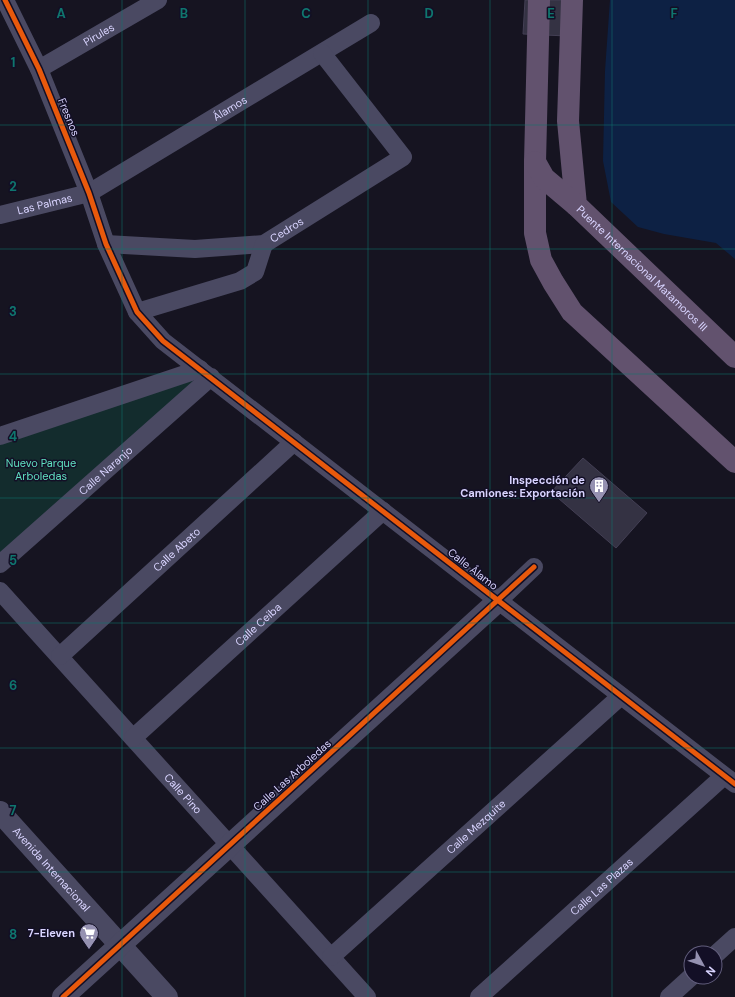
<svg xmlns="http://www.w3.org/2000/svg" width="735" height="997" font-family="'DM Sans',sans-serif">
  <style>
    .green { fill: #132c2d }
    .water { fill: #0d2144 }
    .building { fill: #343243; stroke: #433f54 }
    .lines { fill: none; stroke-linecap: round; stroke-linejoin: round }
    .minor { stroke: #4a4962; stroke-width: 18 }
    .tertiary { stroke: #4a4962; stroke-width: 22 }
    .trunk { stroke: #62526e; stroke-width: 22 }
    .cycleway-casing { stroke: #130f26; stroke-width: 8 }
    .cycleway { stroke: #e8590c; stroke-width: 5 }
    .grid { fill: none; stroke: #0f766e; stroke-width: 1; stroke-opacity: 0.55 }
    .labels { text-anchor: middle; stroke-width: 3; stroke-linejoin: round; paint-order: stroke }
    .street-label { font-size: 11px; fill: #d9d4ff; stroke: #130f26 }
    .park-label { font-size: 11px; fill: #5fe0c0; stroke: #130f26 }
    .poi-label { font-size: 11px; font-weight: bold; fill: #d9d4ff; stroke: #130f26; text-anchor: end }
    .grid-label { font-size: 13px; text-anchor: middle; font-weight: bold; fill: #0f766e; stroke: #130f26; stroke-width: 3; stroke-linejoin: round; paint-order: stroke }
  </style>
  <rect width="100%" height="100%" fill="#161421"/>
  <path class="green" d="M188 377 197 384 0 560V436Z"/>
  <path class="water" d="M610 0H735V259L716 243 664 234 638 227 611 202 603 161 605 71Z"/>
  <path class="building" d="M525 0H569L567 36 523 34Z
    M583 458 647 513 616 548 551 492Z"/>
  <g class="lines">
    <g class="minor">
      <path d="M5 0 39 69 89 193 106 244 137 312 163 341 735 784"/>
      <path id="s1" d="M39 69 158 0"/>
      <path id="s2" d="M0 215 89 193 371 23"/>
      <path id="s3" d="M106 244 195 249 264 244 403 157 322 53"/>
      <path d="M137 312 240 281 255 272 264 244"/>
      <path d="M0 436 200 369"/>
      <path id="s4" d="M0 564 211 377"/>
      <path id="s5" d="M0 591 367 997"/>
      <path d="M498 601 534 567"/>
      <path id="s6" d="M60 656 294 442"/>
      <path id="s7" d="M133 738 383 511"/>
      <path d="M715 955 735 937"/>
      <path id="s8" d="M331 957 621 696"/>
      <path id="s9" d="M479 997 724 776"/>
      <path d="M669 997 691 977"/>
    </g>
    <g class="tertiary">
      <path id="s10" d="M0 812 167 997"/>
      <path d="M63 997 498 601"/>
    </g>
    <g class="trunk">
      <path d="M539 0 535 162V233L541 260 553 282 572 312 735 462"/>
      <path id="s11" d="M572 0 568 121 576 205 735 357"/>
      <path d="M535 162 544 178 576 205"/>
    </g>
    <g class="cycleway-casing">
      <path id="cycleway" d="M5 0 39 69 89 193 106 244 137 312 163 341 735 784
        M63 997 534 567"/>
    </g>
    <use href="#cycleway" class="cycleway"/>
  </g>
  <path class="grid" d="M122 0V997M245 0V997M368 0V997M490 0V997M612 0V997M0 125H735M0 249H735M0 374H735M0 498H735M0 623H735M0 748H735M0 872H735"/>
  <defs>
    <g id="building-pin" transform="scale(1)"><path d="M0 17L-7.5 6A9.5 9.5 0 1 1 7.5 6Z" fill="#9591b1" stroke="#130f26"/><path d="M-4-6H4V6H1V3H-1V6H-4ZM-2.5-4.3h1.7v1.8h-1.7ZM.8-4.3h1.7v1.8H.8ZM-2.5-1h1.7V.8h-1.7ZM.8-1h1.7V.8H.8Z" fill="#fff"/></g>
    <g id="supermarket-pin" transform="scale(1)"><path d="M0 17L-7.5 6A9.5 9.5 0 1 1 7.5 6Z" fill="#9591b1" stroke="#130f26"/><path d="M-6-5.5h2.5l.6 2H6L4.5 2H-2.5L-4.4-4H-6ZM-1.5 3.2a1.3 1.3 0 1 0 .1 0ZM3 3.2a1.3 1.3 0 1 0 .1 0Z" fill="#fff"/></g>
  </defs>
  <g fill-rule="evenodd">
    <use href="#building-pin" x="599" y="486"/>
    <use href="#supermarket-pin" x="89" y="933"/>
  </g>
  <g class="labels">
    <g class="street-label">
      <text dy="4" stroke="none"><textPath href="#s1" startOffset="69">Pirules</textPath></text>
      <text dy="4" stroke="none"><textPath href="#s2" startOffset="256">Álamos</textPath></text>
      <text transform="translate(69 117) rotate(68)" y="4">Fresnos</text>
      <text dy="4" stroke="none"><textPath href="#s2" startOffset="46">Las Palmas</textPath></text>
      <text dy="4" stroke="none"><textPath href="#s3" startOffset="185">Cedros</textPath></text>
      <text dy="4" stroke="none"><textPath href="#s11" startOffset="297">Puente Internacional Matamoros III</textPath></text>
      <text dy="4" stroke="none"><textPath href="#s4" startOffset="141">Calle Naranjo</textPath></text>
      <text dy="4" stroke="none"><textPath href="#s6" startOffset="158">Calle Abeto</textPath></text>
      <text transform="translate(473 569) rotate(38)" y="4">Calle Álamo</text>
      <text dy="4" stroke="none"><textPath href="#s7" startOffset="169">Calle Ceiba</textPath></text>
      <text transform="translate(292 775) rotate(-42)" y="4">Calle Las Arboledas</text>
      <text dy="4" stroke="none"><textPath href="#s5" startOffset="273">Calle Pino</textPath></text>
      <text dy="4" stroke="none"><textPath href="#s8" startOffset="195">Calle Mezquite</textPath></text>
      <text dy="4" stroke="none"><textPath href="#s10" startOffset="77">Avenida Internacional</textPath></text>
      <text dy="4" stroke="none"><textPath href="#s9" startOffset="165">Calle Las Plazas</textPath></text>
    </g>
    <g class="park-label">
      <text x="41" y="467">Nuevo Parque<tspan x="41" dy="13">Arboledas</tspan></text>
    </g>
    <g class="poi-label">
      <text x="585" y="484">Inspección de<tspan x="585" dy="13">Camiones: Exportación</tspan></text>
      <text x="75" y="937">7-Eleven</text>
    </g>
  </g>
  <g class="grid-label">
    <text x="61" y="18">A</text>
    <text x="184" y="18">B</text>
    <text x="306" y="18">C</text>
    <text x="429" y="18">D</text>
    <text x="551" y="18">E</text>
    <text x="674" y="18">F</text>
    <text x="13" y="67">1</text>
    <text x="13" y="191">2</text>
    <text x="13" y="316">3</text>
    <text x="13" y="441">4</text>
    <text x="13" y="565">5</text>
    <text x="13" y="690">6</text>
    <text x="13" y="815">7</text>
    <text x="13" y="939">8</text>
  </g>
  <g transform="translate(703 965) rotate(130)"><circle r="19" fill="#130f26" stroke="#625e7d"/>
  <path d="M0-3L7 15L0 10L-7 15Z" fill="#9591b1"/>
  <text y="-6" font-size="11" font-weight="bold" text-anchor="middle" fill="#d9d4ff">N</text>
  </g>
</svg>
